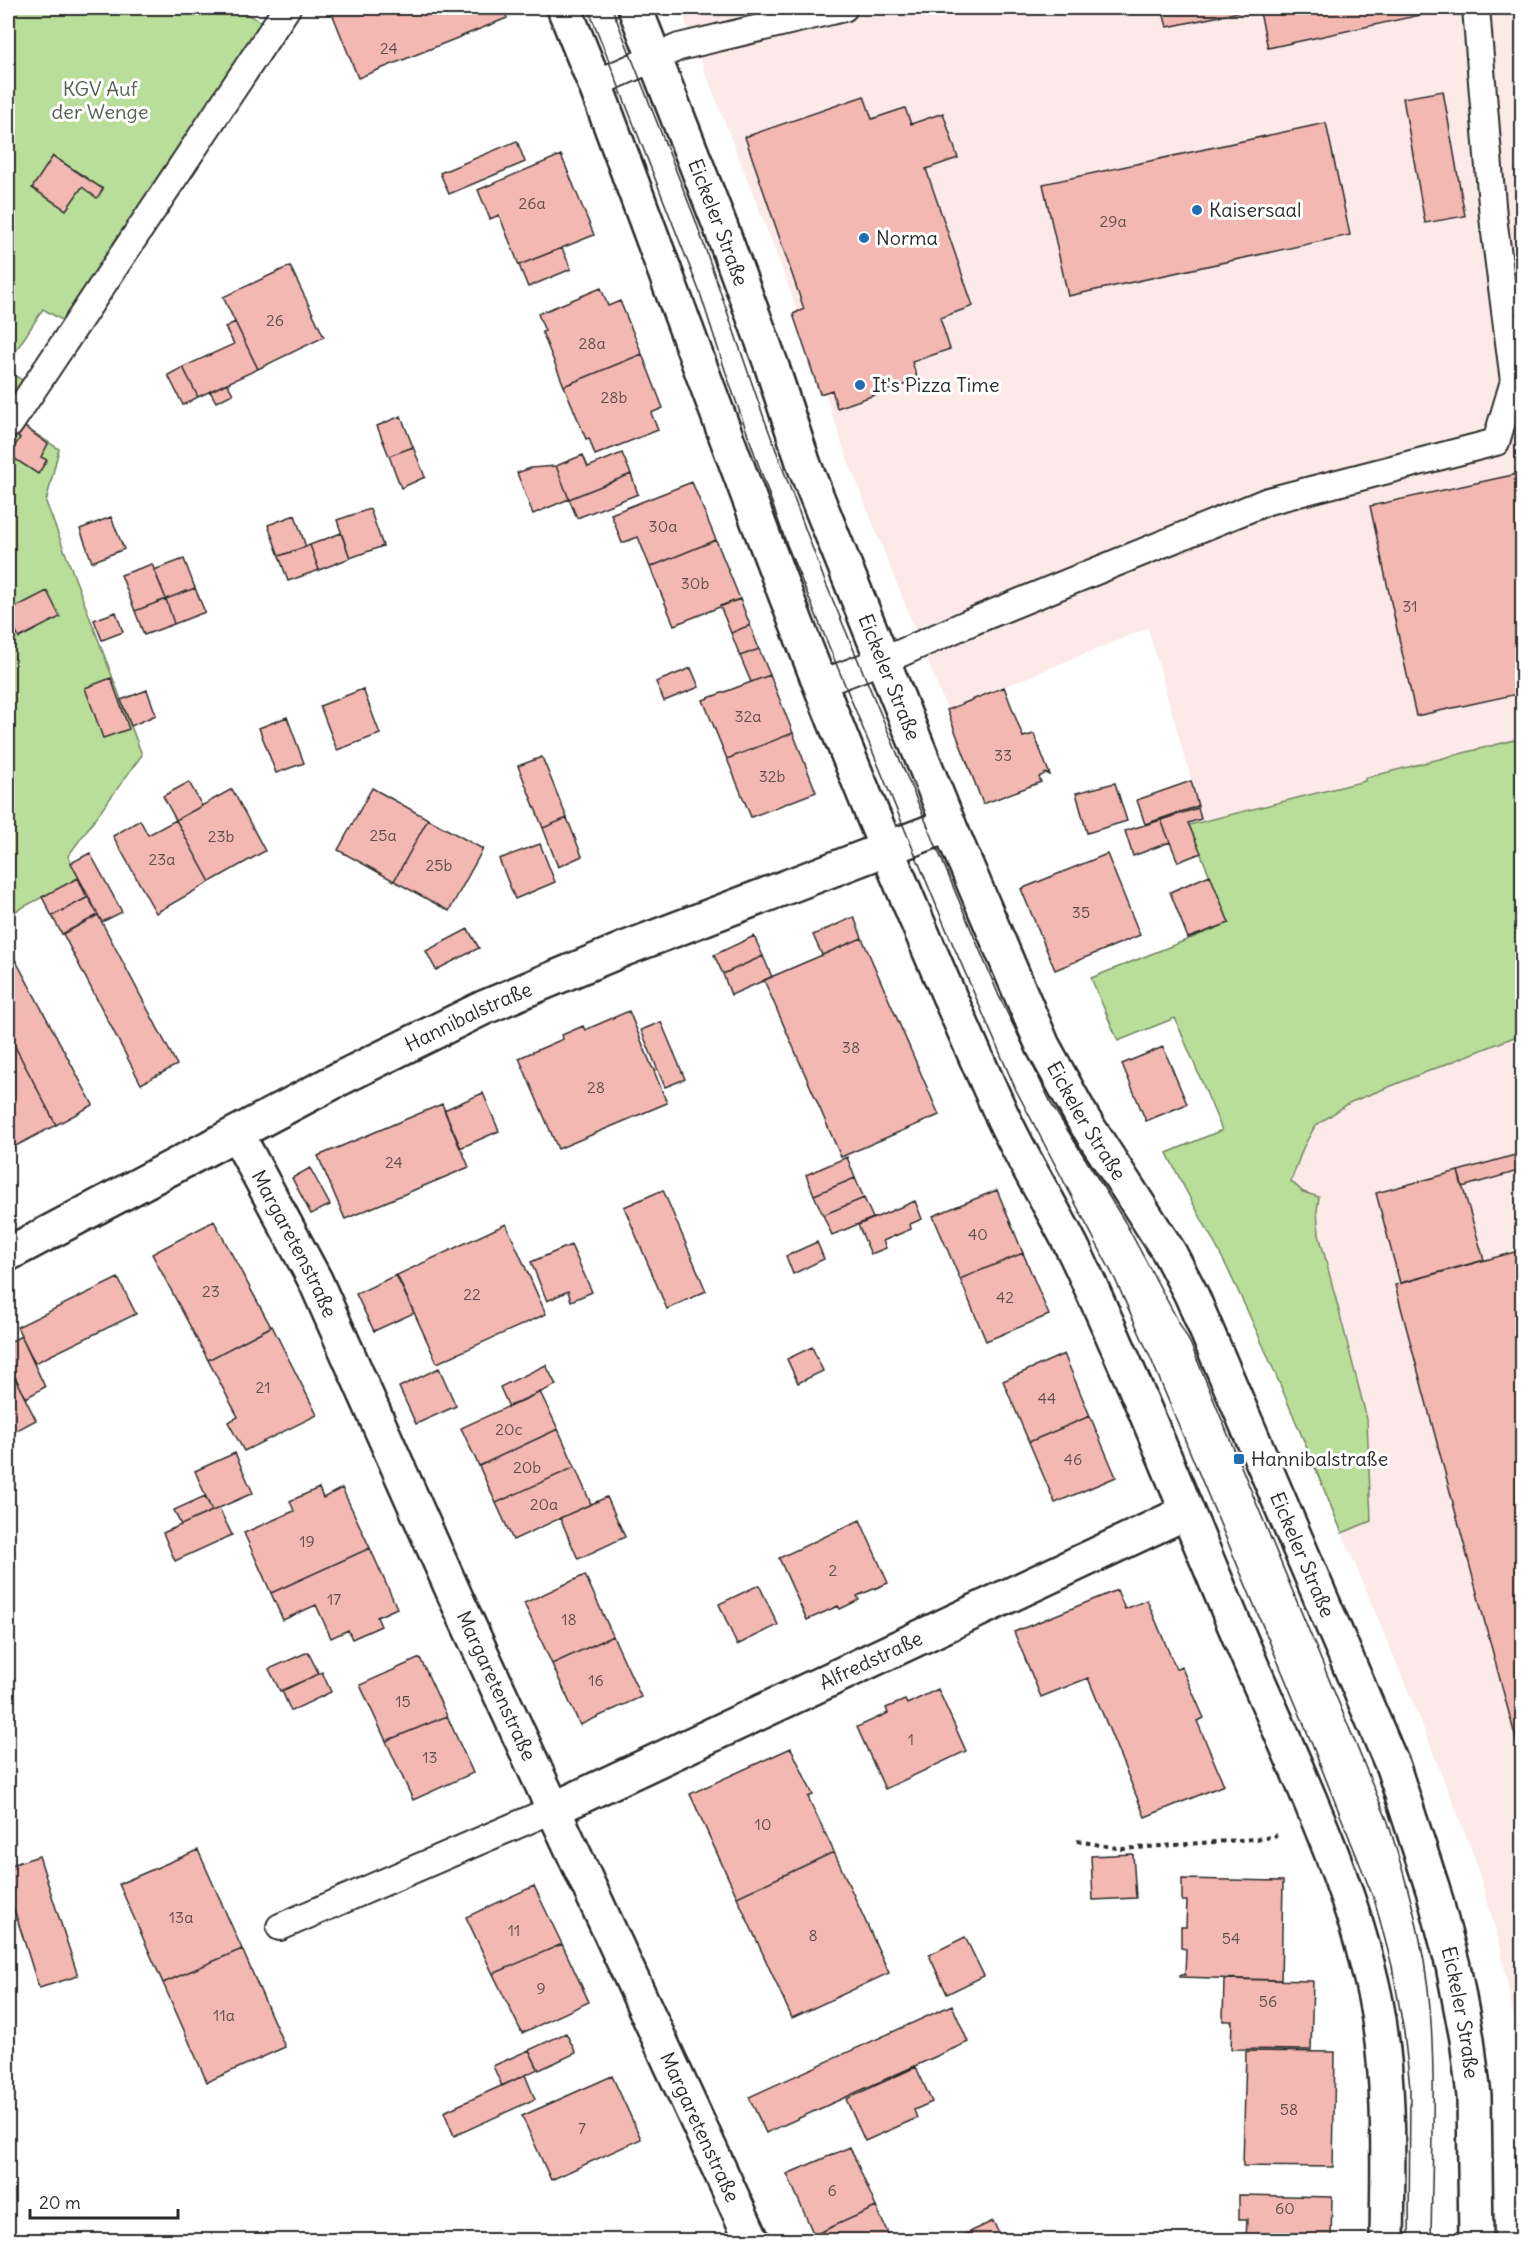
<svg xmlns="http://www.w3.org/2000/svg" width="1530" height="2248" font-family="Delius,sans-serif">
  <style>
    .built { fill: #fceae8 }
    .green { fill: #b8de99; stroke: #728462; stroke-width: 1.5 }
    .building { fill: #f4b8b2; stroke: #2b2b2b; stroke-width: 1.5 }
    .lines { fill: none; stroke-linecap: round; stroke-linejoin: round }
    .service-casing { stroke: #2b2b2b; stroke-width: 30 }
    .minor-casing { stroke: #2b2b2b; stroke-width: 38 }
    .tertiary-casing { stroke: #2b2b2b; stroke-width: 38 }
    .path { stroke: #2b2b2b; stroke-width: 4; stroke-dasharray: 4.5 4.5; stroke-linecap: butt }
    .service { stroke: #fff; stroke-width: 26 }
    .minor { stroke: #fff; stroke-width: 33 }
    .tertiary { stroke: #fff; stroke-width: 33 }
    .tram { stroke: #2b2b2b; stroke-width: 1.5 }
    .poi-dot { fill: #1f6fb2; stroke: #fff; stroke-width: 2 }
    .labels { text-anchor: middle; stroke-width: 6; stroke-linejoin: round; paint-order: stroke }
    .number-label { font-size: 16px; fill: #5d4e4d }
    .park-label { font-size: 20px; fill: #55614c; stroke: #fff }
    .poi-label { font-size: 20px; fill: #2b2b2b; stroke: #fff; text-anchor: start }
    .street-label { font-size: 20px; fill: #2b2b2b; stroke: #fff }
  </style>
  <rect width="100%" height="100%" fill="#fff"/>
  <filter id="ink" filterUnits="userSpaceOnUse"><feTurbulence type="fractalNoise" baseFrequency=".0167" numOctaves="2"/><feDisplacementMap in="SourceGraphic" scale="12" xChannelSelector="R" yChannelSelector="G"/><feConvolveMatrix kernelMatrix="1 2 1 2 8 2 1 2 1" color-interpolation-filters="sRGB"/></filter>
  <g filter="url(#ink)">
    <path class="built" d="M680 8H1522V738L1365 778V781L1203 822 1148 628 947 710 848 461 825 393 820 394 793 314 797 311 780 263Z
      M1522 1034V2059L1500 1945 1474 1856 1419 1717 1342 1533 1371 1521 1357 1376 1319 1234 1317 1220 1319 1197 1303 1192 1291 1181 1303 1148 1315 1126 1351 1102Z"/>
    <path class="green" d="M8 8H235L262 22 65 322 43 309 8 363Z
      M8 371 25 382 8 406Z
      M8 416 59 449 46 502 142 755 68 856 79 878 8 915Z
      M1522 738V1034L1351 1102 1315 1126 1303 1148 1291 1181 1303 1192 1319 1197 1317 1211 1319 1234 1367 1419 1371 1521 1342 1533C1306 1446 1271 1359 1230 1274 1211 1233 1186 1194 1167 1153L1222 1130 1175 1018 1118 1041 1091 978 1229 923 1189 825 1365 781V778Z"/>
    <path class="building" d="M330 8H503L507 18 358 78Z
      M1162 8H1424L1425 14 1268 48 1259 8 1167 27Z
      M1443 91 1465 216 1425 223 1403 98Z
      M864 96 872 119 905 108 911 124 943 113 958 158 926 169 973 306 940 318 950 349 912 362 918 380 837 408 832 390 820 394 793 314 804 309 745 137Z
      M1326 123 1350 235 1068 296 1043 184Z
      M517 141 525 162 449 194 440 173Z
      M561 155 594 235 519 265 499 215 490 219 478 190Z
      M53 156 103 189 97 198 82 187 66 210 32 188Z
      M562 248 571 269 528 287 519 265Z
      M290 266 324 337 258 369 223 297Z
      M601 288 608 306 620 301 642 354 564 386 542 332 545 331 538 314Z
      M235 322 258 369 198 397 183 367 234 344 225 327Z
      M642 354 663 408 651 413 658 430 595 455 589 438 586 439 564 386Z
      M183 367 198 397 183 405 168 375Z
      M227 383 233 394 216 402 210 391Z
      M401 416 413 447 389 456 377 426Z
      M23 426 48 444 41 457 47 460 38 474 9 455 20 438 17 436Z
      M413 447 425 477 401 488 389 456Z
      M622 453 631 474 569 499 556 466 583 455 588 467Z
      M556 466 569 499 533 514 517 473 531 468Z
      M1522 473V693L1416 716 1370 506Z
      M631 474 638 494 577 518 569 499Z
      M692 482 716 540 650 567 638 537 622 543 611 514Z
      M370 509 383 546 350 558 337 520Z
      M295 515 306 547 279 556 268 525Z
      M111 517 124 549 92 562 80 529Z
      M341 533 350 558 319 570 310 545Z
      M716 540 740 599 674 625 650 567Z
      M310 545 319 570 288 581 279 556Z
      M184 559 195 588 166 599 154 570Z
      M152 564 166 599 135 611 121 575Z
      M195 588 205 612 174 624 166 599Z
      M47 591 60 617 19 638 8 616V611Z
      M166 599 174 624 144 635 135 611Z
      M740 599 750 625 731 633 720 606Z
      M116 612 123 632 102 640 94 620Z
      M750 625 759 649 740 656 731 633Z
      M759 649 770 675 751 682 740 656Z
      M691 668 699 687 664 701 656 682Z
      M770 675 793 733 727 759 703 700Z
      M111 678 129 729 103 738 85 688Z
      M1004 687 1023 737 1034 734 1050 775 1046 773 1039 777 1041 782 983 804 947 710Z
      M363 689 380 734 337 750 320 706Z
      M147 690 156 715 131 726 121 700Z
      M287 717 304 763 276 773 259 728Z
      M793 733 816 792 751 817 727 759Z
      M542 757 567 818 543 828 518 766Z
      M1191 781 1198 806 1145 824 1137 800Z
      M189 782 202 806 176 820 163 796Z
      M1115 783 1127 821 1087 833 1076 793Z
      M372 788 428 819 394 881 338 850Z
      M232 789 265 851 210 882 176 820Z
      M1198 808 1201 819 1188 823 1201 853 1178 862 1161 820Z
      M567 818 582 856 558 867 543 828Z
      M428 819 483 849 449 911 394 881Z
      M140 820 148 835 176 820 210 882 156 913 113 836Z
      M1161 820 1170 842 1133 856 1125 831Z
      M540 844 555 882 515 899 499 859Z
      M90 853 122 912 102 922 71 863Z
      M1107 854 1140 935 1055 970 1021 889Z
      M1210 875 1229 923 1188 938 1170 892Z
      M78 878 87 898 52 916 42 897Z
      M88 897 98 915 62 934 52 916Z
      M98 915 177 1065 141 1084 63 934Z
      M854 917 862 938 822 955 813 935Z
      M468 929 479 948 436 970 426 951Z
      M754 936 763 956 723 974 714 955Z
      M862 938 939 1115 841 1157 764 980Z
      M8 946 93 1105 56 1125 8 1033Z
      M763 956 772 977 731 995 723 974Z
      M629 1011 652 1067 655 1070 654 1071 667 1103 558 1149 519 1058 563 1039 562 1035 583 1026 585 1030Z
      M661 1022 685 1079 665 1087 641 1030Z
      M8 1033 56 1125 8 1150Z
      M1163 1047 1187 1104 1146 1121 1122 1064Z
      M483 1093 499 1131 460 1148 444 1110Z
      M442 1104 469 1167 345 1219 318 1156Z
      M1522 1153V1170L1462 1187 1458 1171Z
      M847 1157 855 1178 814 1195 806 1175Z
      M310 1168 330 1205 311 1214 292 1178Z
      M1458 1171 1484 1260 1400 1283 1376 1193Z
      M855 1178 864 1198 823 1215 814 1195Z
      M663 1190 706 1291 667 1309 624 1207Z
      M997 1190 1023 1253 960 1279 933 1216Z
      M864 1198 873 1218 832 1235 823 1215Z
      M915 1201 922 1219 910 1224 911 1229 883 1241 886 1248 871 1254 858 1225Z
      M214 1221 271 1327 208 1360 152 1254Z
      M506 1224 546 1314 437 1363 397 1275Z
      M817 1242 824 1259 793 1274 786 1256Z
      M571 1245 592 1292 571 1301 568 1291 547 1301 531 1262Z
      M1522 1250V1762L1395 1285Z
      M1023 1253 1049 1315 986 1341 960 1279Z
      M396 1275 414 1313 374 1331 356 1294Z
      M118 1278 136 1314 35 1363 17 1327Z
      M272 1326 317 1415 244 1451 228 1422 238 1417 208 1360Z
      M21 1336 45 1387 26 1398 8 1363V1343Z
      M812 1347 823 1371 798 1383 787 1359Z
      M1064 1354 1090 1416 1029 1442 1003 1381Z
      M8 1365 36 1420 8 1435Z
      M546 1365 556 1385 509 1407 500 1387Z
      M439 1368 456 1406 416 1424 399 1387Z
      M540 1392 558 1429 479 1466 461 1428Z
      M1090 1416 1116 1477 1055 1503 1029 1442Z
      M558 1429 575 1467 496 1503 479 1466Z
      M235 1453 253 1493 212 1511 195 1471Z
      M575 1467 591 1504 513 1540 496 1503Z
      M319 1488 323 1498 342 1488 370 1548 271 1593 244 1533 294 1511 290 1501Z
      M205 1496 212 1511 181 1525 174 1510Z
      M607 1497 625 1537 578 1559 560 1518Z
      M219 1508 232 1535 175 1561 163 1533Z
      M860 1520 888 1583 857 1596 859 1600 840 1609 838 1606 807 1620 779 1558Z
      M370 1548 397 1608 377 1617 381 1626 352 1639 348 1630 331 1638 316 1605 283 1620 271 1593Z
      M585 1575 613 1636 552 1664 524 1603Z
      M759 1585 778 1625 737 1645 719 1604Z
      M1117 1590 1125 1609 1147 1600 1176 1669 1181 1666 1204 1718 1197 1721 1224 1785 1145 1817 1088 1678 1041 1697 1014 1632Z
      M613 1636 641 1697 580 1725 552 1664Z
      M308 1652 319 1674 280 1691 269 1669Z
      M420 1658 447 1716 386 1741 360 1685Z
      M322 1672 331 1692 291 1711 282 1691Z
      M938 1689 966 1751 885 1789 857 1727 888 1713 886 1708 905 1700 907 1704Z
      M447 1716 473 1773 413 1800 386 1741Z
      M791 1748 813 1795 808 1797 834 1852 737 1897 690 1794Z
      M198 1850 242 1949 163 1983 119 1884Z
      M834 1852 889 1973 792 2018 737 1897Z
      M1133 1854 1136 1898 1093 1900 1091 1856Z
      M39 1856 78 1976 39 1988 8 1890V1866Z
      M1182 1879 1283 1881 1281 1980 1180 1977V1975H1185L1186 1949 1181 1948V1927H1186L1187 1901H1182Z
      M534 1886 562 1944 493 1974 466 1917Z
      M965 1937 984 1976 947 1994 929 1955Z
      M562 1944 589 2002 522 2033 493 1974Z
      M242 1949 285 2047 207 2082 163 1983Z
      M1224 1979 1313 1981 1311 2050 1231 2049 1232 2021H1223Z
      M952 2005 968 2042 766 2133 749 2097Z
      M566 2033 576 2053 539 2070 529 2050Z
      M529 2050 538 2069 502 2086 493 2066Z
      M1246 2051 1335 2052 1333 2167 1243 2166Z
      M916 2067 932 2102 914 2110 917 2118 865 2141 846 2099Z
      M525 2075 535 2099 454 2136 444 2112Z
      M612 2076 641 2139 551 2180 522 2116Z
      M850 2147 876 2207 814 2235 787 2174Z
      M1239 2195 1332 2197 1331 2240H1246L1247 2219H1239Z
      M876 2207 891 2240H817L814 2235Z
      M993 2221 1002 2240H953Z"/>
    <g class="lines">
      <g class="service-casing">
        <path id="service" d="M595 84 679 47 844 8
          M10 424 287 8
          M820 684 901 653 971 622 1268 501 1496 442 1514 381 1493 217 1476 8
          M280 1927 554 1809"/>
      </g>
      <g class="minor-casing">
        <g id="minor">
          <path id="s1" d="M237 1134 315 1280 456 1598 752 2240"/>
          <path id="s2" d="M8 1254 339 1079 483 1008 624 949 949 825"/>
          <path id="s3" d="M554 1809 1187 1512"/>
        </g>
      </g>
      <g class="tertiary-casing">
        <g id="tertiary">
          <path d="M564 8 595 84C670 283 742 484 819 682 876 826 936 969 1000 1111 1022 1160 1052 1206 1076 1255 1140 1391 1194 1532 1254 1671 1300 1777 1351 1883 1375 1997 1391 2078 1388 2159 1387 2240"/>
          <path id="s4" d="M635 8 721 228 771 364 804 465 949 825 1043 1046 1083 1119 1169 1252 1191 1294 1393 1767 1433 1890 1453 1966 1467 2039 1474 2096 1476 2240"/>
        </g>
      </g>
      <path class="path" d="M1077 1841 1123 1849 1266 1838 1277 1835"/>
      <use href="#service" class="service"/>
      <use href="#minor" class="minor"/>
      <use href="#tertiary" class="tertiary"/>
      <path class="tram" d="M588 8 700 293 726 373 787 545 944 924 1016 1090 1115 1279 1151 1359 1301 1717 1375 1902 1392 1966 1404 2032 1410 2087 1409 2240
        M612 8 695 219 764 418 824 579 999 996 1053 1107 1125 1222 1191 1345 1388 1822C1407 1883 1425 1945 1430 2008 1436 2085 1432 2163 1431 2240"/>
    </g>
  </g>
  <g class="poi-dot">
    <circle cx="1197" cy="210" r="6"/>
    <circle cx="864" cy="238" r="6"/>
    <circle cx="860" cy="385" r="6"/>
    <rect x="1233" y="1453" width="12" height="12" rx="3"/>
  </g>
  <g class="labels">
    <g class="number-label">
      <text x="389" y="54">24</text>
      <text x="532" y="209">26a</text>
      <text x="1113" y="227">29a</text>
      <text x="275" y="326">26</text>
      <text x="592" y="349">28a</text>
      <text x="614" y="403">28b</text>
      <text x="663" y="532">30a</text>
      <text x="695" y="589">30b</text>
      <text x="1410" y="612">31</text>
      <text x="748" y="722">32a</text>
      <text x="1003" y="761">33</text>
      <text x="772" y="782">32b</text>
      <text x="383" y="841">25a</text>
      <text x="221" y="842">23b</text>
      <text x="162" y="865">23a</text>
      <text x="439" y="871">25b</text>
      <text x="1081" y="918">35</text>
      <text x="851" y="1053">38</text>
      <text x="596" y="1093">28</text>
      <text x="394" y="1168">24</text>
      <text x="978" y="1240">40</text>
      <text x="211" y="1297">23</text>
      <text x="472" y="1300">22</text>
      <text x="1005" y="1303">42</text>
      <text x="263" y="1393">21</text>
      <text x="1047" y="1404">44</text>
      <text x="509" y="1435">20c</text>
      <text x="1073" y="1465">46</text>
      <text x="527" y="1473">20b</text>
      <text x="544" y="1510">20a</text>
      <text x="307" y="1547">19</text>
      <text x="833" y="1576">2</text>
      <text x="334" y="1605">17</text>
      <text x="569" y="1625">18</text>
      <text x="596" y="1686">16</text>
      <text x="403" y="1707">15</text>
      <text x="911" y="1745">1</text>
      <text x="430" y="1763">13</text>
      <text x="763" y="1830">10</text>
      <text x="181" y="1923">13a</text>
      <text x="514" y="1936">11</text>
      <text x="813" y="1941">8</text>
      <text x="1231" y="1944">54</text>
      <text x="541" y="1994">9</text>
      <text x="1268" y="2007">56</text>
      <text x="224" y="2021">11a</text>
      <text x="1289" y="2115">58</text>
      <text x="582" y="2134">7</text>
      <text x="832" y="2196">6</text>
      <text x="1285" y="2214">60</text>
    </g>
    <g class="park-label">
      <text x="100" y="96">KGV Auf<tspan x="100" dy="23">der Wenge</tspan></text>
    </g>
    <g class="poi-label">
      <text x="1209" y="217">Kaisersaal</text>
      <text x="876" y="245">Norma</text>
      <text x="872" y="392">It's Pizza Time</text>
      <text x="1251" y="1466">Hannibalstraße</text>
    </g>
    <g class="street-label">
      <text dy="7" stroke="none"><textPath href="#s4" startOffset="230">Eickeler Straße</textPath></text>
      <text dy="7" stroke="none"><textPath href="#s4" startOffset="716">Eickeler Straße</textPath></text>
      <text dy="7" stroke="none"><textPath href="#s2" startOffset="518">Hannibalstraße</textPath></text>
      <text dy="7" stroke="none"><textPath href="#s4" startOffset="1202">Eickeler Straße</textPath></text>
      <text dy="7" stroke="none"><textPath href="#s1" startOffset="124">Margaretenstraße</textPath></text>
      <text dy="7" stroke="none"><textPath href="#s4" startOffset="1688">Eickeler Straße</textPath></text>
      <text dy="7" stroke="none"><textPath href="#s3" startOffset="350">Alfredstraße</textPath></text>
      <text dy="7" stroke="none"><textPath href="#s1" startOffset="610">Margaretenstraße</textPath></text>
      <text dy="7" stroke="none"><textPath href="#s4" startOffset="2174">Eickeler Straße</textPath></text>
      <text dy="7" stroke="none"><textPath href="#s1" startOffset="1096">Margaretenstraße</textPath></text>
    </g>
  </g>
  <rect width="1530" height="2248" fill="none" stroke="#fff" stroke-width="30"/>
  <rect x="15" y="15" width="1500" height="2218" fill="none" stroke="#2b2b2b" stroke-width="2" filter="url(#ink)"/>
  <path d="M30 2209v9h148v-9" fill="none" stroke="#2b2b2b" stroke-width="3"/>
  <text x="39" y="2209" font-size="18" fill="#2b2b2b" stroke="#ffffff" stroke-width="4.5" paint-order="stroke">20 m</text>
</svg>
